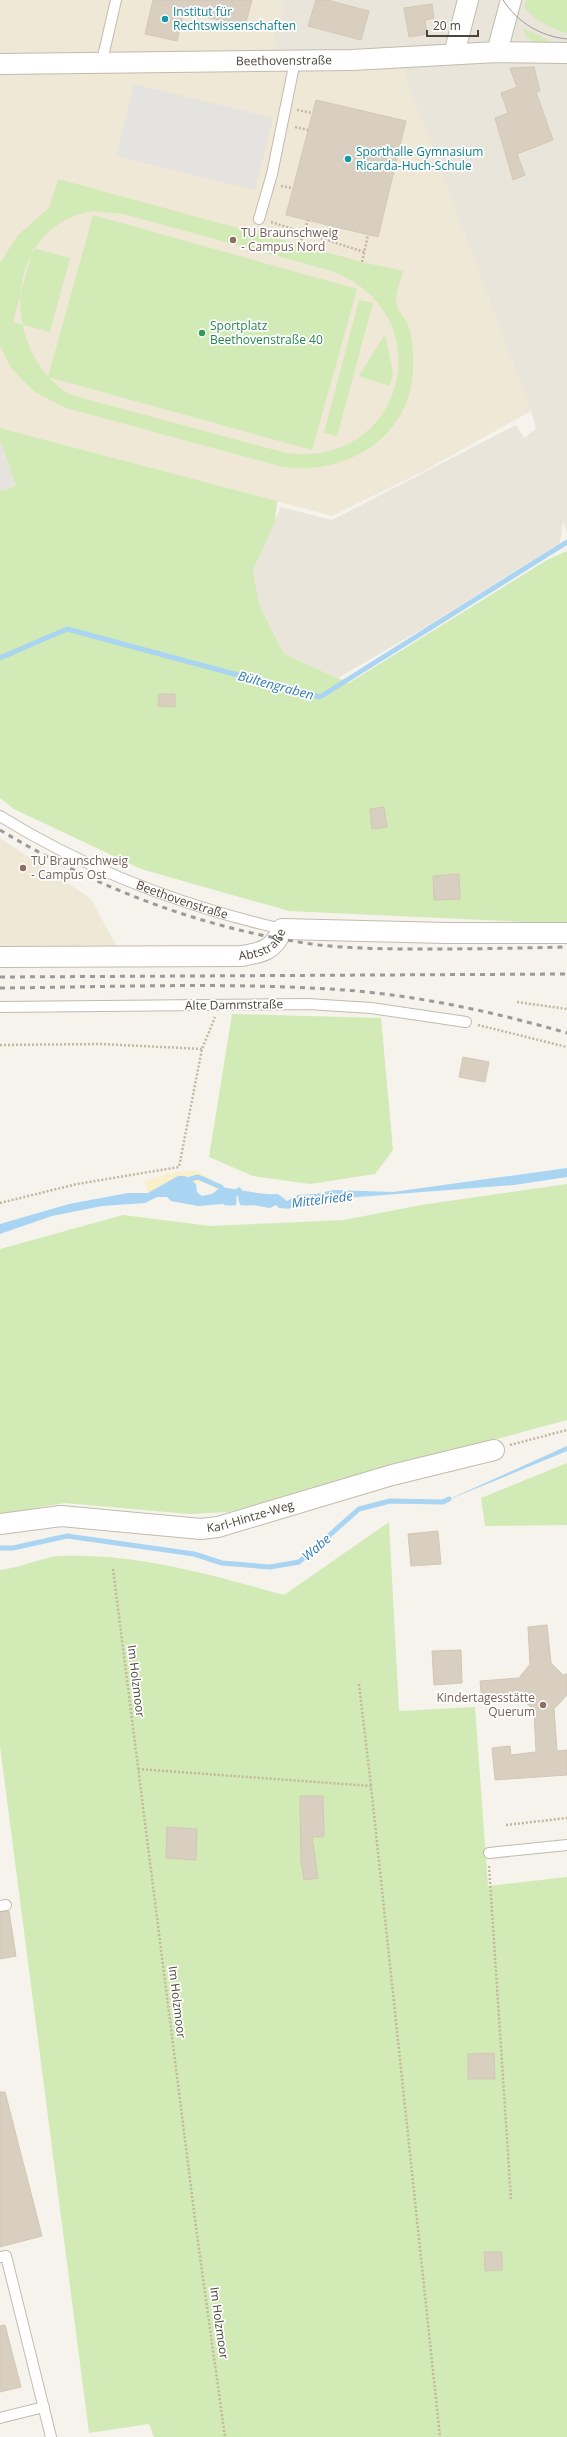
<svg xmlns="http://www.w3.org/2000/svg" width="567" height="2437" font-family="'Open Sans',sans-serif">
  <style>
    .residential { fill: #eae5da }
    .industrial { fill: #e6e2dd }
    .education { fill: #efe8d6 }
    .green { fill: #d2eab5; fill-rule: evenodd }
    .sand { fill: #f9efc9 }
    .parking { fill: #e5e3e0 }
    .water { fill: #a9d4f2 }
    .lines { fill: none; stroke-linecap: round; stroke-linejoin: round }
    .stream { stroke: #a9d4f2; stroke-width: 5 }
    .building { fill: #d8cfc1; stroke: #d3c7b4 }
    .service-casing { stroke: #c2bbae; stroke-width: 12 }
    .minor-casing { stroke: #c2bbae; stroke-width: 22 }
    .path { stroke: #c4b79f; stroke-width: 2.5; stroke-dasharray: 2 2; stroke-linecap: butt }
    .service { stroke: #fff; stroke-width: 10 }
    .minor { stroke: #fff; stroke-width: 20 }
    .tram { stroke: #9a9a9a; stroke-width: 1 }
    .rail { stroke: #9a9a9a; stroke-width: 3; stroke-dasharray: 5 5; stroke-linecap: butt }
    .culture-dot { fill: #0f9aa8; stroke: #fff; stroke-width: 1.5 }
    .education-dot { fill: #8d6e63; stroke: #fff; stroke-width: 1.5 }
    .leisure-dot { fill: #2e9e5b; stroke: #fff; stroke-width: 1.5 }
    .labels { text-anchor: middle; stroke-width: 3.5; stroke-linejoin: round; paint-order: stroke }
    .culture-label { font-size: 12px; fill: #0d838f; stroke: #fff; text-anchor: start }
    .street-label { font-size: 12px; fill: #4b4439; stroke: #fff }
    .education-label { font-size: 12px; fill: #785e54; stroke: #fff; text-anchor: start }
    .leisure-label { font-size: 12px; fill: #27864d; stroke: #fff; text-anchor: start }
    .water-label { font-size: 13px; font-style: italic; fill: #2e7ab2; stroke: #fff }
  </style>
  <rect width="100%" height="100%" fill="#f6f3ec"/>
  <path class="residential" d="M284 0H567V533L563 521 560 543 429 625 338 678 284 654 259 604 253 570 281 507 332 520 516 425 524 438 536 429 531 411 279 68 274 37Z"/>
  <path class="industrial" d="M0 440 16 486 0 491Z"/>
  <path class="education" d="M0 0H284L274 37 279 68 401 65 531 411 426 470 332 516 0 428Z
    M0 838 90 898 118 948H0Z"/>
  <path class="green" d="M526 0H567V33C549 28 537 21 524 8Z
    M523 28 550 41 567 44C550 44 528 49 523 28Z
    M58 179 362 262 403 271C401 280 396 291 396 301 396 308 405 318 408 325 412 336 413 347 413 358 417 432 352 476 283 467L66 408 35 392 22 380 10 366 0 346V263L18 235 49 208ZM93 211 123 214 332 271C444 314 405 469 286 453L71 395C0 354 0 227 93 211Z
    M93 215 357 289 312 450 48 377Z
    M33 248 70 258 50 332 13 322Z
    M359 300 373 303 337 436 324 433Z
    M385 334 393 373 390 386 359 376Z
    M0 428 277 501 275 522 253 570 259 604 284 654 349 683 547 560 567 551V924L289 911 141 869 14 809 0 798V491L16 486 0 440Z
    M232 1014 381 1018 393 1150 375 1174 310 1184 253 1176 209 1157Z
    M567 1184V1420L229 1512 189 1514 65 1503 0 1514V1249L123 1215 210 1226 344 1220 421 1205Z
    M567 1463V1525L485 1526 481 1498Z
    M389 1522 399 1711 475 1707 488 1886 567 1877V2437H154L149 2424 89 2433 0 1746V1570C21 1568 44 1556 62 1556 137 1553 212 1575 284 1595Z"/>
  <path class="sand" d="M197 1170 221 1187 216 1190 215 1187 202 1182 196 1184 185 1176 148 1193 145 1181 167 1174Z"/>
  <path class="parking" d="M134 84 273 118 255 190 116 156Z"/>
  <path class="water" d="M567 1168V1177L514 1185 332 1199 305 1206 301 1202C295 1210 289 1209 279 1208L276 1205 270 1208 242 1203 239 1190 234 1195V1203L198 1206 171 1201 167 1197H157L145 1203 102 1206 52 1216 0 1234V1224L69 1204 128 1193H148L178 1176H185L196 1184 197 1192 202 1196 212 1194 221 1187C237 1189 265 1196 278 1194L287 1201 298 1195 316 1194 333 1190 393 1192Z
    M567 1446V1451L443 1502Z"/>
  <g class="lines">
    <path class="stream" d="M0 658 67 629 320 697 567 542
      M184 1183 187 1180 198 1177 221 1187 223 1192
      M225 1200 226 1203H234V1195L239 1190 242 1203H252
      M0 1548H13L67 1536 194 1554 222 1563 270 1567 299 1562 359 1509 390 1501 443 1502 449 1499"/>
  </g>
  <path class="building" d="M153 0H252L245 26 184 12 177 41 145 34Z
    M316 0H327L369 11 361 40 308 26Z
    M432 4 434 18 425 20 427 34 409 37 404 8Z
    M534 67 540 91 536 92 553 140 517 154 525 175 513 180 495 118 508 113 501 93 517 87 510 68Z
    M316 100 406 121 378 237 286 215Z
    M159 694H175V707L158 706Z
    M384 807 387 827 372 829 370 809Z
    M459 874 460 899 434 900 433 876Z
    M463 1057 489 1062 485 1082 459 1077Z
    M438 1531 441 1564 411 1566 408 1534Z
    M547 1625 551 1663 563 1675 567 1674V1695L554 1709 557 1751 567 1750V1775L495 1780 492 1748 510 1746 511 1755 536 1752 534 1710 521 1698 482 1702 480 1681 519 1678 530 1664 528 1627Z
    M461 1650 462 1683 434 1685 432 1651Z
    M300 1796H323L324 1837H312L318 1878 304 1880 301 1861Z
    M167 1827 197 1829 196 1860 166 1858Z
    M9 1911 16 1956 0 1959V1912Z
    M494 2053 495 2079H468V2054Z
    M0 2092H5L42 2236 0 2247Z
    M484 2252H502V2270L485 2271Z
    M5 2325 21 2387 0 2392V2326Z"/>
  <g class="lines">
    <g class="service-casing">
      <g id="service">
        <path d="M102 61 116 0"/>
        <path d="M259 219 272 174 295 61"/>
        <path id="s1" d="M0 816C87 870 182 906 282 929"/>
        <path d="M0 1007 308 1004 371 1008 466 1022"/>
        <path d="M489 1853 567 1845"/>
        <path d="M0 1906 6 1905"/>
        <path d="M0 2257 6 2256 51 2437"/>
        <path d="M0 2418 44 2407"/>
      </g>
    </g>
    <g class="minor-casing">
      <g id="minor">
        <path d="M497 52 511 0"/>
        <path d="M454 54 468 0"/>
        <path id="s2" d="M0 64 352 60 497 52 567 53"/>
        <path id="s3" d="M0 957 241 956C261 953 275 950 282 929L446 933H567"/>
        <path id="s4" d="M0 1524 61 1516 201 1529 218 1527 392 1475 494 1450"/>
      </g>
    </g>
    <path class="path" d="M297 110 312 113
      M295 127 308 130
      M281 186 292 188
      M271 222 364 252
      M300 244 308 220
      M362 262 368 235
      M517 1002 567 1009
      M478 1025 567 1047
      M0 1045 101 1044 202 1049
      M0 1203 77 1184 179 1167 202 1049 215 1017
      M510 1445 567 1430
      M113 1569 197 2235 225 2437
      M359 1684 371 1786
      M138 1769 371 1786 440 2437
      M506 1825 567 1818
      M489 1866 511 2199"/>
    <use href="#service" class="service"/>
    <use href="#minor" class="minor"/>
    <path class="tram" d="M503 0C518 23 540 36 567 39"/>
    <path class="rail" d="M0 830C98 889 206 930 319 945 356 949 394 949 431 949 476 949 522 948 567 947
      M0 977 567 974
      M0 988C115 987 230 982 345 990 420 996 495 1012 567 1033"/>
  </g>
  <g class="culture-dot">
    <circle cx="165" cy="19" r="4"/>
    <circle cx="348" cy="159" r="4"/>
  </g>
  <g class="education-dot">
    <circle cx="233" cy="240" r="4"/>
    <circle cx="23" cy="868" r="4"/>
    <circle cx="543" cy="1705" r="4"/>
  </g>
  <circle class="leisure-dot" cx="202" cy="333" r="4"/>
  <g class="labels">
    <g class="culture-label">
      <text x="173" y="16">Institut für<tspan x="173" dy="14">Rechtswissenschaften</tspan></text>
      <text x="356" y="156">Sporthalle Gymnasium<tspan x="356" dy="14">Ricarda-Huch-Schule</tspan></text>
    </g>
    <g class="street-label">
      <text dy="4" stroke="none"><textPath href="#s2" startOffset="284">Beethovenstraße</textPath></text>
      <text dy="4" stroke="none"><textPath href="#s1" startOffset="201">Beethovenstraße</textPath></text>
      <text dy="4" stroke="none"><textPath href="#s3" startOffset="266">Abtstraße</textPath></text>
      <text transform="translate(234 1005) rotate(-1)" y="4">Alte Dammstraße</text>
      <text dy="4" stroke="none"><textPath href="#s4" startOffset="253">Karl-Hintze-Weg</textPath></text>
      <text transform="translate(136 1681) rotate(83)" y="4">Im Holzmoor</text>
      <text transform="translate(177 2002) rotate(83)" y="4">Im Holzmoor</text>
      <text transform="translate(219 2323) rotate(82)" y="4">Im Holzmoor</text>
    </g>
    <g class="education-label">
      <text x="241" y="237">TU Braunschweig<tspan x="241" dy="14">- Campus Nord</tspan></text>
      <text x="31" y="865">TU Braunschweig<tspan x="31" dy="14">- Campus Ost</tspan></text>
      <text x="535" y="1702" text-anchor="end">Kindertagesstätte<tspan x="535" dy="14">Querum</tspan></text>
    </g>
    <g class="leisure-label">
      <text x="210" y="330">Sportplatz<tspan x="210" dy="14">Beethovenstraße 40</tspan></text>
    </g>
    <g class="water-label">
      <text transform="translate(276 685) rotate(15)" y="5">Bültengraben</text>
      <text transform="translate(322 1199) rotate(-7)" y="5">Mittelriede</text>
      <text transform="translate(316 1547) rotate(-41)" y="5">Wabe</text>
    </g>
  </g>
  <path d="M427 30v6h51v-6" fill="none" stroke="#4b4439" stroke-width="2"/>
  <text x="433" y="30" font-size="12" fill="#4b4439" stroke="#ffffff" stroke-width="3" paint-order="stroke">20 m</text>
</svg>
